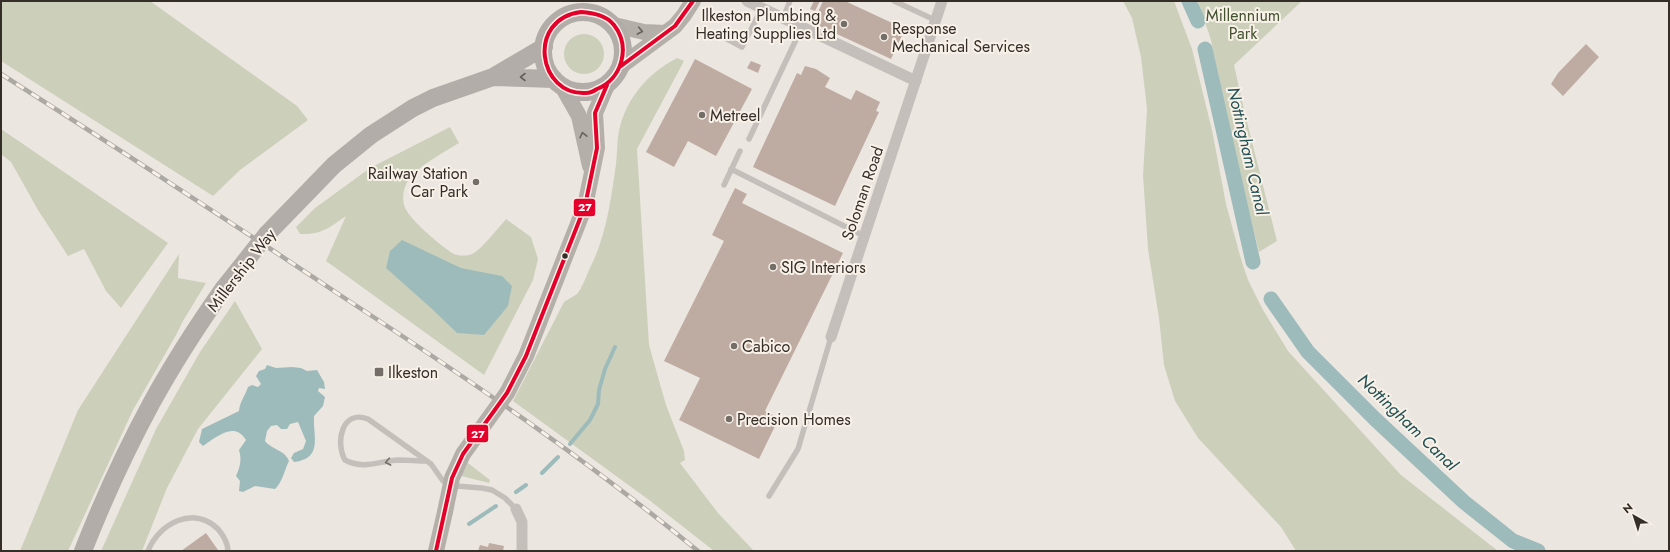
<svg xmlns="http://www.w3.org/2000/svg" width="1670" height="552" font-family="Jost,sans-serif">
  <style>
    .green { fill: #ccd0bb }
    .water { fill: #9ebbbb }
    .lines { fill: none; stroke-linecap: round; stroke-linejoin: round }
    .stream { stroke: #9ebbbb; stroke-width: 4 }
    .canal { stroke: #9ebbbb; stroke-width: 15 }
    .building { fill: #beaca3 }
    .lane { stroke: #c4bfba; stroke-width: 5.5 }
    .street { stroke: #c4bfba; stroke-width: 11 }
    .secondary { stroke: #b5afaa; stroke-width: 16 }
    .primary { stroke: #b3ada9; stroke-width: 18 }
    .rail-casing { stroke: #aca8a4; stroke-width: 4.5 }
    .rail { stroke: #f8f1e8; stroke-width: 3; stroke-dasharray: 9; stroke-linecap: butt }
    .secondary-bridge { stroke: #b5afaa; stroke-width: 16 }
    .primary-bridge { stroke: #b3ada9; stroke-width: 18 }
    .bus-1-casing { stroke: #f8f1e8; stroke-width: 7 }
    .bus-1 { stroke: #e4002b; stroke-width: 4 }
    .oneway { stroke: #68615c }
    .oneway2 { stroke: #67605c }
    .oneway3 { stroke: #756f6a }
    .poi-dot { fill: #756e68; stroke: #f8f1e8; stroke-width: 1.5 }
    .bus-dot { fill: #352d28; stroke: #f8f1e8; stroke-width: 1.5 }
    .labels { text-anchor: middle; stroke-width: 4; stroke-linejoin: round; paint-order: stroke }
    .poi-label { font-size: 16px; fill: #352d28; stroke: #f8f1e8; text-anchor: start }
    .park-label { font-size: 16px; fill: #43522e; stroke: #f8f1e8 }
    .street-label { font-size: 16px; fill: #352d28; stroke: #f8f1e8 }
    .water-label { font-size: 17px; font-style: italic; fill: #204f54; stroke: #f8f1e8 }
    .line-badge { stroke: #f8f1e8; stroke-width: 1.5 }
    .badge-label { font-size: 11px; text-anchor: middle; font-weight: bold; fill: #fff }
  </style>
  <rect width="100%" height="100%" fill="#ece6e0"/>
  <path class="green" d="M1 1H150L297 106 308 120 240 170 213 196 1 61Z
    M1123 1H1174L1192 49 1212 130 1226 204 1241 259 1248 280 1263 310 1288 351 1401 475 1498 551H1296L1281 527 1198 438 1175 401 1164 365 1159 318 1148 249 1143 175 1147 109 1141 57 1132 18Z
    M1198 1H1302L1234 65 1246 118 1277 241 1259 252 1229 133 1211 40Z
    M564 54a20 20 0 1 1 40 0a20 20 0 1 1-40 0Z
    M677 58 684 61 637 149 649 345 666 405 684 451 685 460 680 463 718 513 754 551H714L649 500 513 401 564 302C568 299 573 297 577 294 582 288 586 277 589 270 606 237 611 200 616 164 617 155 617 146 618 137 623 102 646 74 677 58Z
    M450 127 459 143C446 151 417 167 409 179 404 186 402 197 404 205 407 218 442 247 454 254 459 256 467 256 472 254 480 251 499 227 506 219L531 237 538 259 533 280 484 375 326 261 346 216C330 227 322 235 300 234L296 227 315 208 370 168Z
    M1 129 168 243 121 308 106 291 84 249 68 256 38 210 11 162 1 154Z
    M179 254 178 278 206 283 183 321 176 335 133 410 68 551H20L78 410Z
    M235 301 262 349 198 429 167 488 142 551H101L156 429 200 352Z
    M468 463 490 480 489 483 461 476Z"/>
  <path class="water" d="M402 240 461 268 502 276 512 286 508 306 484 335 457 333 432 309 386 268 390 251Z
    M267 365 276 368 292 367 301 368 307 371 317 370 324 382 325 389 319 388 318 391 325 397 323 406 314 416C313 438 323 458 294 462L291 458 294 453 303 449 306 441 298 422 290 424 287 429H281L277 425 271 426 267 431 265 441C271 449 285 450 289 461 284 471 283 481 275 489L255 486 243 492 239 491 240 481 236 476C240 467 242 460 239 450L246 440C234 421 217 437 203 446L199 442 202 429 239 411C240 401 245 396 248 387L252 385 258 387 261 384 256 376 259 371 265 369Z"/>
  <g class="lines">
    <path class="stream" d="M570 444 590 420 598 404 599 390 605 369 615 347
      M542 473 558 457
      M516 492 526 485
      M469 524 496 506"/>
    <path class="canal" d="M1189 1 1198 21
      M1205 49 1253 262
      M1271 299 1308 352 1375 419 1464 502 1513 541 1538 551"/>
  </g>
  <path class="building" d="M814 1H820L815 11 810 9Z
    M823 1H845L905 29 891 59 813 23Z
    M1586 44 1599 57 1563 96 1551 84 1558 73Z
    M695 59 752 89 716 156 688 141 674 167 646 152Z
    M751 61 761 65 758 73 747 68Z
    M805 66 816 69 830 78 825 87 851 100 856 90 880 102 876 111 879 112 835 206 753 167 797 73 801 75Z
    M735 188 747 194 742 203 843 253 765 411 779 418 759 459 679 420 700 378 664 361 724 241 712 235Z
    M206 533 218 550 217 551H181Z
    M489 543 504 546 503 551H478L480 545 488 547Z"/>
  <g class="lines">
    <path class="lane" d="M894 1 935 20
      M783 18 790 1
      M725 38 742 47 762 8
      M749 139 802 27
      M731 169 864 236
      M724 185 740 151
      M427 461C417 461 408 460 398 460 379 461 364 470 345 460 335 442 342 409 368 419L431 464 443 481 456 486 482 488 492 490 505 498 516 509
      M769 496 798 449 831 337
      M148 551C159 523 194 505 218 529 223 535 228 543 228 551"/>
    <path class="street" d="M747 1 916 81
      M831 337 942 1
      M516 509 522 522V551"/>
    <path class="secondary" d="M614 25 644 32 666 33
      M621 66 675 26 684 15 693 1
      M562 86 579 116 590 166
      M507 393 526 356 585 206 597 148 595 113 607 85
      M436 551 445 512"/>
    <path class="primary" d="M543 52a40 40 0 1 1 80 0a40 40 0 1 1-80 0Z
      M493 77 554 79
      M267 234 334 165 371 135 413 108 433 98 493 77 544 47
      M83 551C103 500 126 450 152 402 174 362 198 325 224 288"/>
    <g class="rail-casing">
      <path id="rail" d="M1 74C117 148 232 223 346 299 467 378 586 459 698 551"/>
    </g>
    <use href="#rail" class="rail"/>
    <path class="secondary-bridge" d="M445 512 452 478 463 454 507 393"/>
    <path class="primary-bridge" d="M224 288 267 234"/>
    <g class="bus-1-casing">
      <path id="bus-1" d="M581 12C593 13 606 15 614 25 631 47 622 79 597 89 594 91 590 93 586 93 538 96 526 19 581 12Z
        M621 66 675 26 693 1
        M436 551 452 478 463 454 507 393 526 356 585 206 597 148 595 113 607 85"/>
    </g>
    <use href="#bus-1" class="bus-1"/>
  </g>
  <defs><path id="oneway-chevron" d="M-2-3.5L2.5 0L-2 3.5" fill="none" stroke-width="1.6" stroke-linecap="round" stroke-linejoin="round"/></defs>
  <g class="oneway">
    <use href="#oneway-chevron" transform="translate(640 31) rotate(11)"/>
    <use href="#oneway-chevron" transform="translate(583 135) rotate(-103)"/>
  </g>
  <use class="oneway2" href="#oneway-chevron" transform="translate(523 77) rotate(-180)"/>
  <use class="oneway3" href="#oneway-chevron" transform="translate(388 462) rotate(169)"/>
  <g class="poi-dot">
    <circle cx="844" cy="24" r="4"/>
    <circle cx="884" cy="37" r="4"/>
    <circle cx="702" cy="115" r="4"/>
    <circle cx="476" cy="182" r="4"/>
    <circle cx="773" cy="267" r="4"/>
    <circle cx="734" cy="346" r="4"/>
    <rect x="374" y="367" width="10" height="10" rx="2"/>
    <circle cx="729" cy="419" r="4"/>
  </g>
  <circle class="bus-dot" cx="565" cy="256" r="3.5"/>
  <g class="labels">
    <g class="poi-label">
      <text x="836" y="21" text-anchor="end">Ilkeston Plumbing &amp;<tspan x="836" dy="18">Heating Supplies Ltd</tspan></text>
      <text x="892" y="34">Response<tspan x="892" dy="18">Mechanical Services</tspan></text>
      <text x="710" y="121">Metreel</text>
      <text x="468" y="179" text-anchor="end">Railway Station<tspan x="468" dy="18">Car Park</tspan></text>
      <text x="781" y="273">SIG Interiors</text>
      <text x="742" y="352">Cabico</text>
      <text x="388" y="378">Ilkeston</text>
      <text x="737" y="425">Precision Homes</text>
    </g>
    <g class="park-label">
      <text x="1243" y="21">Millennium<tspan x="1243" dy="18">Park</tspan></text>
    </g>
    <g class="street-label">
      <text transform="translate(862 193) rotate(-71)" y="6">Soloman Road</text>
      <text transform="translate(241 270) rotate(-52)" y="6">Millership Way</text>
    </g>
    <g class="water-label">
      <text transform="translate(1248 151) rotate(77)" y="6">Nottingham Canal</text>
      <text transform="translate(1408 422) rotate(44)" y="6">Nottingham Canal</text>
    </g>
  </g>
  <g class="line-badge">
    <rect x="573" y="198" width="23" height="19" rx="4" fill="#e4002b"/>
    <rect x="466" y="424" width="23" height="19" rx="4" fill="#e4002b"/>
  </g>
  <g class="badge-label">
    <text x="585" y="211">27</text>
    <text x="478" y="438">27</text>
  </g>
  <rect width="1670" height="552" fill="none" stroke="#352d28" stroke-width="4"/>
  <g transform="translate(1634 516) rotate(321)" stroke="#f8f1e8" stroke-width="3" paint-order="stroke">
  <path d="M0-3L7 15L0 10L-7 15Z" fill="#352d28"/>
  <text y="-6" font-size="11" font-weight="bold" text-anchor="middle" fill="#352d28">N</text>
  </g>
</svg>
